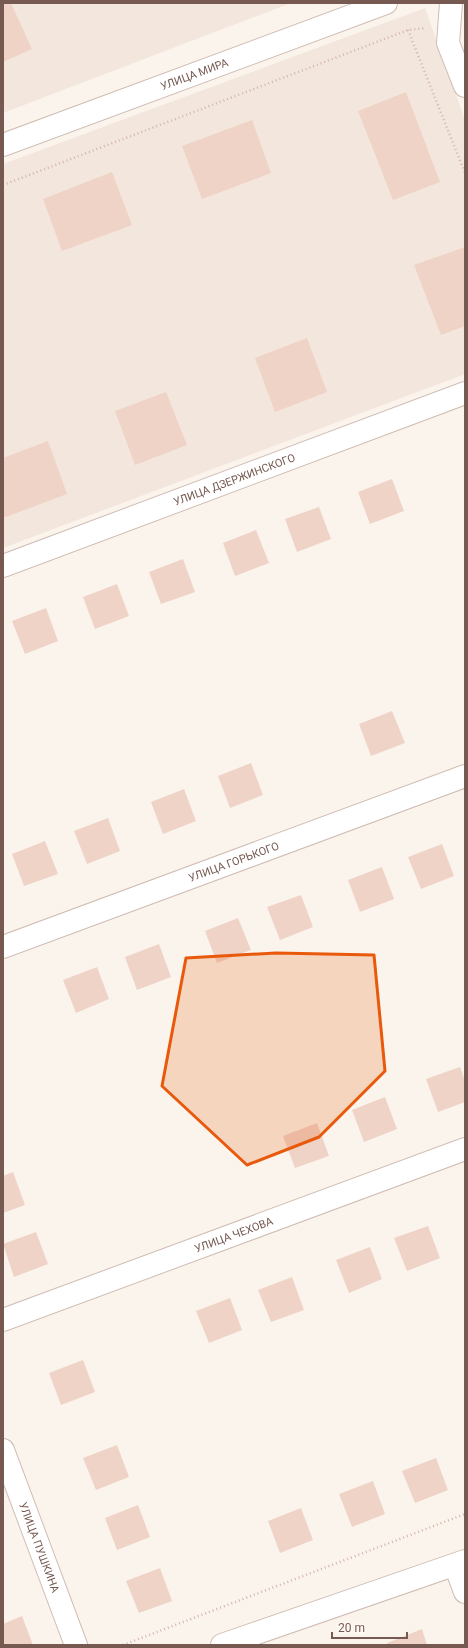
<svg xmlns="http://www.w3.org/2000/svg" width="468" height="1648" font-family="Roboto,sans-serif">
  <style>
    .residential { fill: #f3e6dc }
    .building { fill: #efd3c7 }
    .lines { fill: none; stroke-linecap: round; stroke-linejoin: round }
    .minor-casing { stroke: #d0beb5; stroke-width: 24 }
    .path { stroke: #d4b5aa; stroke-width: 2.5; stroke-dasharray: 1 3; stroke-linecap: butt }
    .minor { stroke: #fff; stroke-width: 22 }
    .marked { fill: #e8590c; fill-opacity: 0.2; stroke: #e8590c; stroke-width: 3; stroke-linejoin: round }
    .labels { text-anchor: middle; stroke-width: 3.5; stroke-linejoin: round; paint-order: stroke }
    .street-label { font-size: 11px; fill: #765a51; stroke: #fef9f4 }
  </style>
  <rect width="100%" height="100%" fill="#fbf4ed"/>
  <path class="residential" d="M3 3H291L3 113Z
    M425 8 465 120V374L3 548V164Z"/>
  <path class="building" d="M3 3H11L32 49 3 62Z
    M406 92 440 182 393 200 358 111Z
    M252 120 271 173 202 199 182 146Z
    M112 172 132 225 62 251 43 199Z
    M465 247V326L441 335 414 265Z
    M307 338 327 392 275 412 255 358Z
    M166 392 187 445 135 465 115 411Z
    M48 441 67 494 3 518V458Z
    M392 479 404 511 370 524 358 492Z
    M319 507 331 539 297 552 285 519Z
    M256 530 269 563 235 576 223 543Z
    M183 559 195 592 161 604 149 572Z
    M117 584 129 616 95 629 83 597Z
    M46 608 58 641 25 654 12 621Z
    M392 711 405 743 371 756 359 724Z
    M251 763 263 795 230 808 218 776Z
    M184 789 196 821 163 834 151 802Z
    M108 818 120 851 87 864 74 831Z
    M45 841 58 874 24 886 12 854Z
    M442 844 454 876 421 889 408 857Z
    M382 867 394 899 360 912 348 880Z
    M301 895 313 927 280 940 267 907Z
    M238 918 251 950 217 963 205 931Z
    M159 944 171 977 137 990 125 957Z
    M97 967 109 999 76 1013 63 980Z
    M460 1067 465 1081V1102L438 1112 426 1079Z
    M385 1097 397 1129 364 1142 352 1110Z
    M317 1123 329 1156 295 1168 283 1136Z
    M13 1172 25 1205 3 1213V1176Z
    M428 1226 440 1258 407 1271 394 1238Z
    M36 1232 48 1264 14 1277 3 1244Z
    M370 1247 382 1279 349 1293 336 1260Z
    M292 1277 304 1310 271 1322 258 1290Z
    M230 1298 242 1330 209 1343 196 1311Z
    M83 1360 95 1392 61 1405 49 1373Z
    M117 1445 129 1477 96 1490 83 1458Z
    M436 1458 448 1490 415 1503 402 1471Z
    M373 1481 385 1514 352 1527 339 1494Z
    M138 1505 150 1537 117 1550 105 1518Z
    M301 1508 313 1540 280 1553 268 1521Z
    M160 1568 172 1601 139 1613 126 1581Z
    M22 1616 33 1645H3V1624Z
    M422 1629 427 1645H388L387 1643Z"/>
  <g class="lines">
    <g class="minor-casing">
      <g id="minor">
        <path d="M451 3 448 43 465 86"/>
        <path id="s1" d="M3 145 386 3"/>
        <path id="s2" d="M3 566 465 393"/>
        <path id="s3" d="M3 947 465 776"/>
        <path id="s4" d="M3 1320 465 1149"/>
        <path id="s5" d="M3 1450 76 1645"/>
        <path d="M455 1565 465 1592"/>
        <path d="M222 1645 465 1561"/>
      </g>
    </g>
    <path class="path" d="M408 30 465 173
      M3 185 408 30 426 28
      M123 1645 465 1514"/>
    <use href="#minor" class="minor"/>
  </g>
  <path class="marked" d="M276 953 374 955 385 1071 319 1137 247 1165 162 1086 186 958Z"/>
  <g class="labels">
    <g class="street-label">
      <text dy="4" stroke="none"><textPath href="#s1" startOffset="204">УЛИЦА МИРА</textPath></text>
      <text dy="4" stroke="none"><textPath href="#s2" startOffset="247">УЛИЦА ДЗЕРЖИНСКОГО</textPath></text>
      <text dy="4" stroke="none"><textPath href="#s3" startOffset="246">УЛИЦА ГОРЬКОГО</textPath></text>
      <text dy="4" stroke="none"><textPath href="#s4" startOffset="246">УЛИЦА ЧЕХОВА</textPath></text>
      <text dy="4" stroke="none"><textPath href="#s5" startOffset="104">УЛИЦА ПУШКИНА</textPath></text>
    </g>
  </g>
  <rect width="468" height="1648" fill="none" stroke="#765a51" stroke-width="8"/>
  <path d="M332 1632v6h75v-6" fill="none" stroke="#765a51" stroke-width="2"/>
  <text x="338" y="1632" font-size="12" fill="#765a51" stroke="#fef9f4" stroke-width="3" paint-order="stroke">20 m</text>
</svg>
